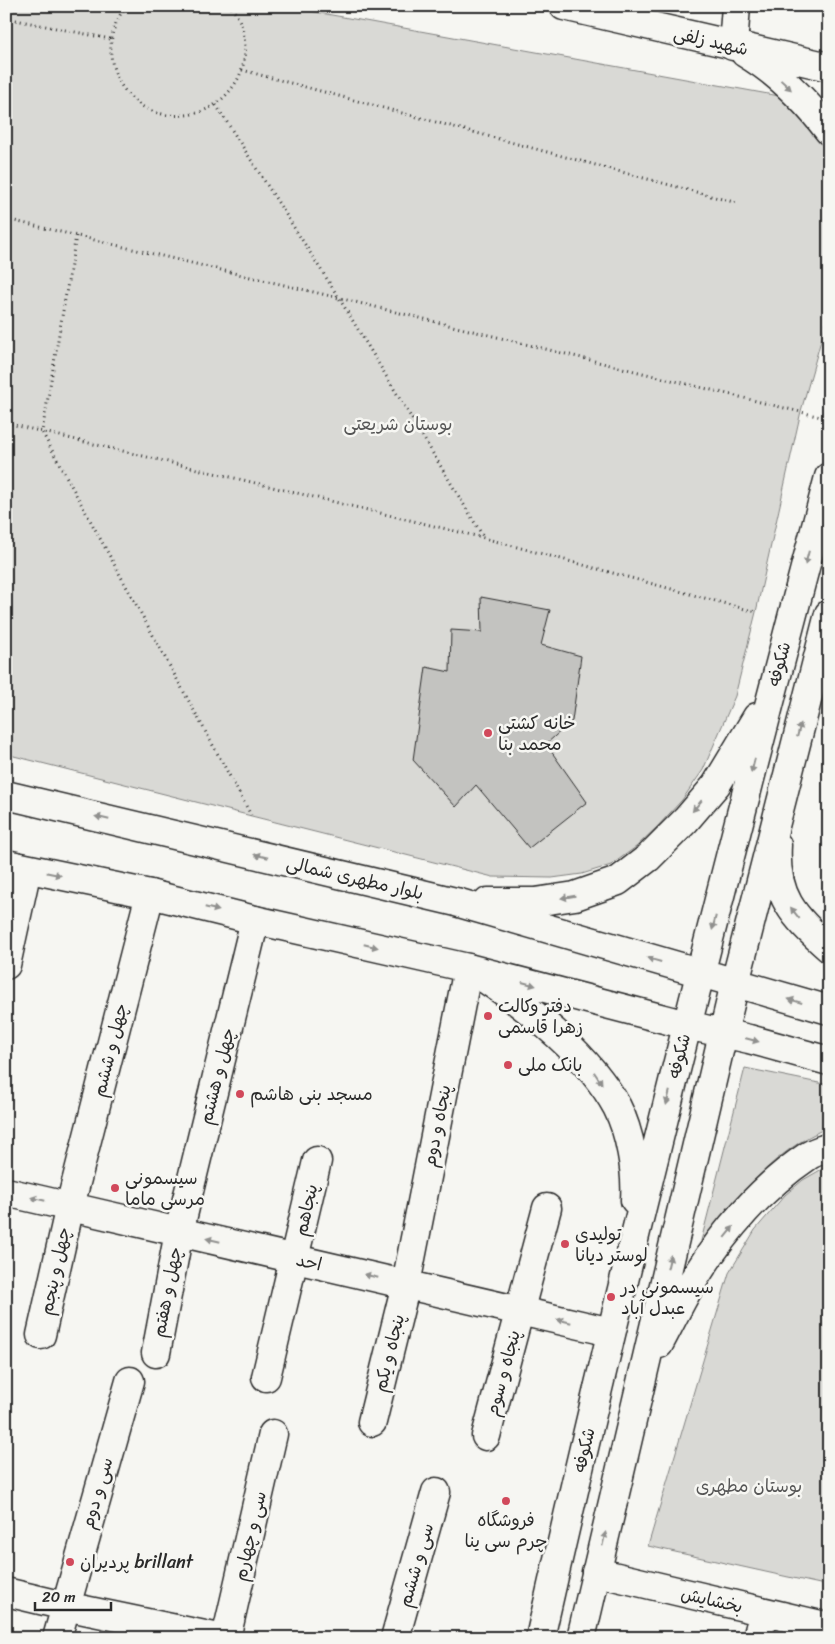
<svg xmlns="http://www.w3.org/2000/svg" width="835" height="1644" font-family="Sriracha,'Playpen Sans Arabic',sans-serif">
  <style>
    .green { fill: #d9d9d5; stroke: #828280 }
    .building { fill: #c3c3c0; stroke: #2b2b2b }
    .lines { fill: none; stroke-linecap: round; stroke-linejoin: round }
    .minor-casing { stroke: #2b2b2b; stroke-width: 31 }
    .major-casing { stroke: #2b2b2b; stroke-width: 31 }
    .path { stroke: #2b2b2b; stroke-width: 3; stroke-dasharray: 1 4; stroke-linecap: butt }
    .minor { stroke: #f6f6f2; stroke-width: 28 }
    .major { stroke: #f6f6f2; stroke-width: 28 }
    .oneway { fill: #90908e }
    .poi-dot { fill: #d1495b; stroke: #f6f6f2; stroke-width: 2 }
    .labels { text-anchor: middle; stroke-width: 5; stroke-linejoin: round; paint-order: stroke }
    .street-label { font-size: 18px; fill: #2b2b2b; stroke: #f6f6f2 }
    .park-label { font-size: 18px; fill: #565656; stroke: #f6f6f2 }
    .poi-label { font-size: 18px; fill: #2b2b2b; stroke: #f6f6f2; text-anchor: start }
  </style>
  <rect width="100%" height="100%" fill="#f6f6f2"/>
  <filter id="ink" filterUnits="userSpaceOnUse"><feTurbulence type="fractalNoise" baseFrequency=".02" numOctaves="2"/><feDisplacementMap in="SourceGraphic" scale="10" xChannelSelector="R" yChannelSelector="G"/><feConvolveMatrix kernelMatrix="1 2 1 2 8 2 1 2 1" color-interpolation-filters="sRGB"/></filter>
  <g filter="url(#ink)">
    <path class="green" d="M6 6H282L829 105V312L801 411 756 612 735 696 703 770 682 800 657 827 636 847 611 865 582 874 552 878 493 877 6 754Z
      M745 1068 829 1085V1127C774 1150 738 1197 701 1241Z
      M829 1165V1586L648 1546 729 1273 755 1230 785 1195 803 1180Z"/>
    <path class="building" d="M481 597 550 610 541 645 581 656 572 721 546 744 587 802 529 848 476 785 456 807 413 760 426 667 450 672 451 630 482 632Z"/>
    <g class="lines">
      <g class="minor-casing">
        <path id="minor" d="M733 46 736 6
          M6 965 27 869
          M6 1192 611 1332
          M41 1335 70 1206 150 894
          M156 1353 179 1232 255 920
          M266 1377 317 1161
          M372 1422 406 1284 468 968
          M486 1436 547 1208
          M596 1572 829 1627
          M6 1592 65 1606 219 1638
          M57 1638 130 1381
          M226 1638 273 1434
          M395 1638 436 1492
          M757 1638 764 1612"/>
      </g>
      <g class="major-casing">
        <path id="major" d="M564 6 829 67
          M745 53C777 72 806 101 829 131
          M6 795 456 902 829 1010
          M777 845C774 896 793 916 829 948
          M6 864 150 894 255 920 468 968 687 1025 749 1039 829 1061
          M488 902H535L575 896 618 881 648 858 686 820 716 785 757 717
          M484 978C530 1008 591 1058 617 1107 630 1132 637 1172 635 1200
          M659 1344C671 1322 682 1298 696 1276 724 1231 763 1186 808 1156 814 1152 822 1150 829 1147
          M540 1638C628 1249 727 862 829 477
          M581 1638 735 983 829 614"/>
      </g>
      <path class="path" d="M126 6C89 54 124 122 185 115 199 114 212 108 222 99 234 88 242 75 244 60 247 42 243 20 230 6
        M6 18 110 39
        M242 70 737 203
        M216 105 339 298 484 538
        M6 219 339 298 829 419
        M76 236 42 432 251 815
        M6 423 484 538 756 612"/>
      <use href="#minor" class="minor"/>
      <use href="#major" class="major"/>
    </g>
    <defs><path id="oneway-solid" d="M-6-.8H1V-3.2L6.5 0L1 3.2V.8H-6Z" transform="scale(1.25)"/></defs>
    <g class="oneway">
      <use href="#oneway-solid" transform="translate(786 85) rotate(43)"/>
      <use href="#oneway-solid" transform="translate(807 558) rotate(105)"/>
      <use href="#oneway-solid" transform="translate(799 730) rotate(-75)"/>
      <use href="#oneway-solid" transform="translate(753 766) rotate(104)"/>
      <use href="#oneway-solid" transform="translate(697 806) rotate(130)"/>
      <use href="#oneway-solid" transform="translate(102 818) rotate(-167)"/>
      <use href="#oneway-solid" transform="translate(261 856) rotate(-167)"/>
      <use href="#oneway-solid" transform="translate(54 874) rotate(12)"/>
      <use href="#oneway-solid" transform="translate(568 897) rotate(171)"/>
      <use href="#oneway-solid" transform="translate(212 909) rotate(14)"/>
      <use href="#oneway-solid" transform="translate(795 913) rotate(-128)"/>
      <use href="#oneway-solid" transform="translate(714 923) rotate(104)"/>
      <use href="#oneway-solid" transform="translate(371 946) rotate(13)"/>
      <use href="#oneway-solid" transform="translate(654 960) rotate(-164)"/>
      <use href="#oneway-solid" transform="translate(529 984) rotate(15)"/>
      <use href="#oneway-solid" transform="translate(795 1001) rotate(-164)"/>
      <use href="#oneway-solid" transform="translate(752 1040) rotate(15)"/>
      <use href="#oneway-solid" transform="translate(598 1078) rotate(56)"/>
      <use href="#oneway-solid" transform="translate(668 1098) rotate(104)"/>
      <use href="#oneway-solid" transform="translate(38 1199) rotate(-167)"/>
      <use href="#oneway-solid" transform="translate(729 1232) rotate(-51)"/>
      <use href="#oneway-solid" transform="translate(213 1240) rotate(-167)"/>
      <use href="#oneway-solid" transform="translate(669 1262) rotate(-77)"/>
      <use href="#oneway-solid" transform="translate(371 1276) rotate(-167)"/>
      <use href="#oneway-solid" transform="translate(564 1321) rotate(-167)"/>
      <use href="#oneway-solid" transform="translate(604 1539) rotate(-77)"/>
    </g>
  </g>
  <g class="poi-dot">
    <circle cx="488" cy="733" r="5"/>
    <circle cx="488" cy="1016" r="5"/>
    <circle cx="508" cy="1065" r="5"/>
    <circle cx="240" cy="1094" r="5"/>
    <circle cx="115" cy="1188" r="5"/>
    <circle cx="565" cy="1244" r="5"/>
    <circle cx="611" cy="1297" r="5"/>
    <circle cx="506" cy="1501" r="5"/>
    <circle cx="70" cy="1562" r="5"/>
  </g>
  <g class="labels">
    <g class="street-label">
      <text transform="translate(711 41) rotate(13)" y="6">شهید زلفی</text>
      <text transform="translate(779 664) rotate(-75)" y="6">شکوفه</text>
      <text transform="translate(355 878) rotate(13)" y="6">بلوار مطهری شمالی</text>
      <text transform="translate(110 1050) rotate(-76)" y="6">چهل و ششم</text>
      <text transform="translate(679 1056) rotate(-76)" y="6">شکوفه</text>
      <text transform="translate(217 1076) rotate(-76)" y="6">چهل و هشتم</text>
      <text transform="translate(437 1126) rotate(-79)" y="6">پنجاه و دوم</text>
      <text transform="translate(306 1210) rotate(-77)" y="6">پنجاهم</text>
      <text transform="translate(309 1262) rotate(13)" y="6">احد</text>
      <text transform="translate(55 1271) rotate(-78)" y="6">چهل و پنجم</text>
      <text transform="translate(167 1292) rotate(-79)" y="6">چهل و هفتم</text>
      <text transform="translate(389 1353) rotate(-76)" y="6">پنجاه و یکم</text>
      <text transform="translate(503 1373) rotate(-75)" y="6">پنجاه و سوم</text>
      <text transform="translate(584 1450) rotate(-77)" y="6">شکوفه</text>
      <text transform="translate(97 1493) rotate(-74)" y="6">سی و دوم</text>
      <text transform="translate(250 1536) rotate(-77)" y="6">سی و چهارم</text>
      <text transform="translate(416 1565) rotate(-74)" y="6">سی و ششم</text>
      <text transform="translate(712 1600) rotate(13)" y="6">بخشایش</text>
    </g>
    <g class="park-label">
      <text x="398" y="430">بوستان شریعتی</text>
      <text x="749" y="1492">بوستان مطهری</text>
    </g>
    <g class="poi-label">
      <text x="498" y="729">خانه کشتی<tspan x="498" dy="21">محمد بنا</tspan></text>
      <text x="498" y="1012">دفتر وکالت<tspan x="498" dy="21">زهرا قاسمی</tspan></text>
      <text x="518" y="1071">بانک ملی</text>
      <text x="250" y="1100">مسجد بنی هاشم</text>
      <text x="125" y="1184">سیسمونی<tspan x="125" dy="21">مرسی ماما</tspan></text>
      <text x="575" y="1240">تولیدی<tspan x="575" dy="21">لوستر دیانا</tspan></text>
      <text x="621" y="1293">سیسمونی در<tspan x="621" dy="21">عبدل آباد</tspan></text>
      <text x="506" y="1526" text-anchor="middle">فروشگاه<tspan x="506" dy="21">چرم سی ینا</tspan></text>
      <text x="80" y="1568">پردیران brillant</text>
    </g>
  </g>
  <rect width="835" height="1644" fill="none" stroke="#f6f6f2" stroke-width="25"/>
  <rect x="12" y="12" width="810" height="1619" fill="none" stroke="#2b2b2b" stroke-width="2" filter="url(#ink)"/>
  <path d="M35 1602v8h76v-8" fill="none" stroke="#2b2b2b" stroke-width="2.5"/>
  <text x="42" y="1602" font-size="15" fill="#2b2b2b" stroke="#f6f6f2" stroke-width="4" paint-order="stroke">20 m</text>
</svg>
